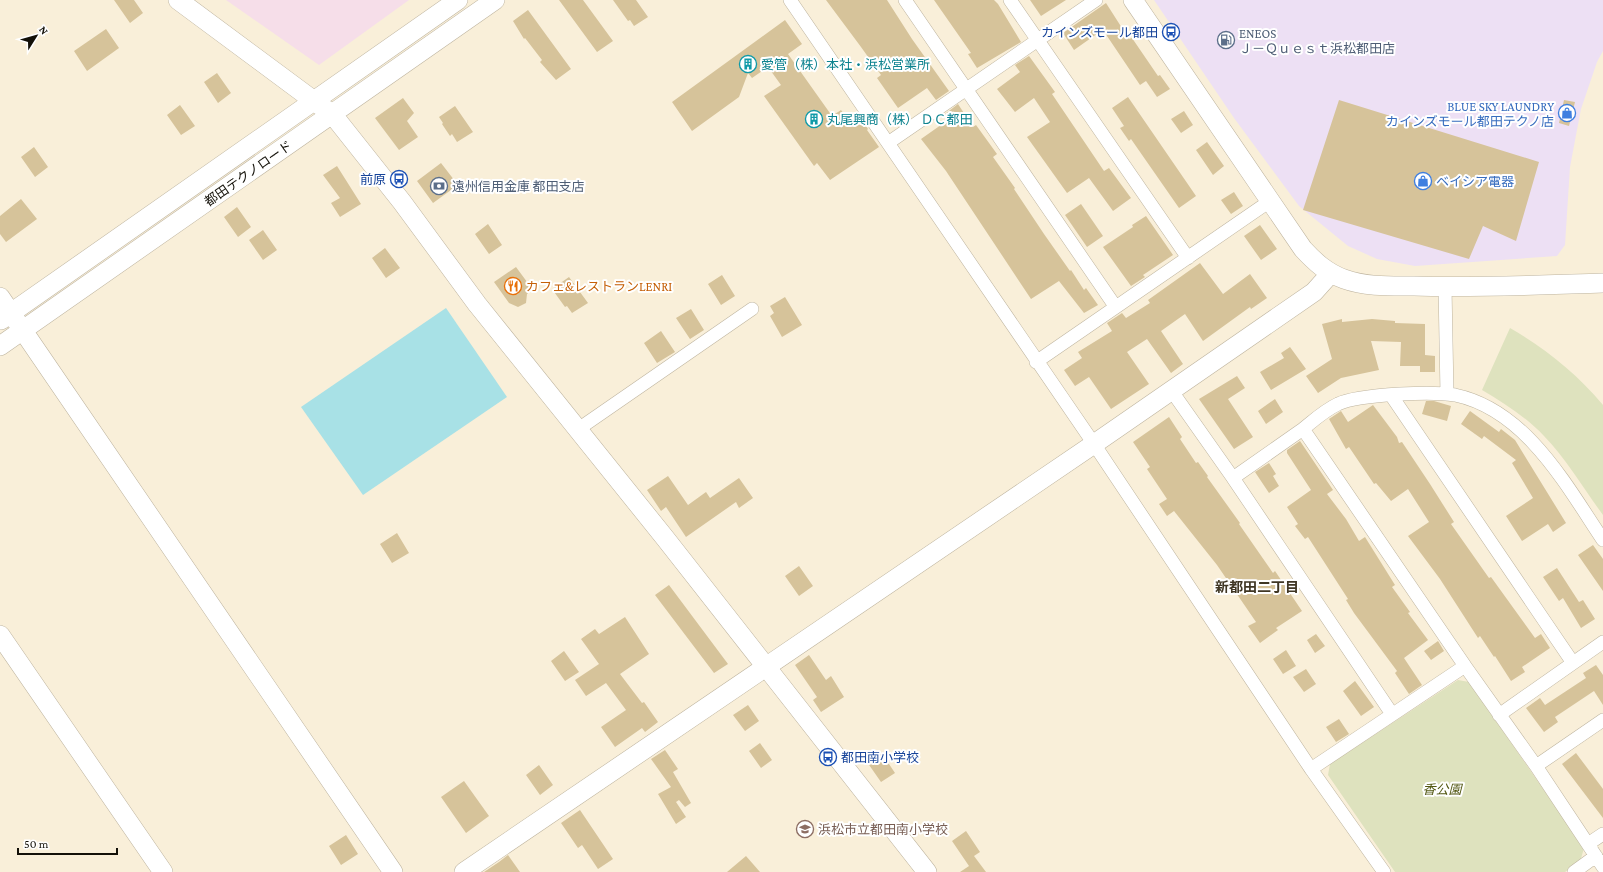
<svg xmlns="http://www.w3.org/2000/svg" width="1603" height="872" font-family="'Crimson Pro','Noto Sans JP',serif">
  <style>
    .commercial { fill: #ede0f4 }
    .industrial { fill: #f6dee9 }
    .green { fill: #dee2be }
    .water { fill: #a8e1e6 }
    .building { fill: #d6c39a }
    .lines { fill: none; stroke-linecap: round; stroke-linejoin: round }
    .street-casing { stroke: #beb49f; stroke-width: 14 }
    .secondary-casing { stroke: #beb49f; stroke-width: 20 }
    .street { stroke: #fff; stroke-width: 13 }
    .secondary { stroke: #fff; stroke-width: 19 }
    .labels { text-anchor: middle; stroke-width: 4; stroke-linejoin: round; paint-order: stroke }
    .transit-label { font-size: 13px; fill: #164399; stroke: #fff; text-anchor: end }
    .service-label { font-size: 13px; fill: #4e5e75; stroke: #fff; text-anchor: start }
    .culture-label { font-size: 13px; fill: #0d838f; stroke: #fff; text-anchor: start }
    .shop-label { font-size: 13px; fill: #366cbe; stroke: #fff; text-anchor: end }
    .street-label { font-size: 13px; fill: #131008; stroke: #fff }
    .food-label { font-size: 13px; fill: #c56008; stroke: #fff; text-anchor: start }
    .park-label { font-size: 13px; font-style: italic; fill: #525712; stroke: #fff }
    .education-label { font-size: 13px; fill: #785e54; stroke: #fff; text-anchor: start }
    .neighbourhood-label { font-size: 14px; font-weight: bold; fill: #3f3624; stroke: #fff }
  </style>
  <rect width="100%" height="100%" fill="#f9efd9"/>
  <path class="commercial" d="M1154 0H1603V51L1597 62 1581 109 1576 135 1570 167 1565 245 1557 256 1415 266 1377 259 1348 246 1299 206 1234 118Z"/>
  <path class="industrial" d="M226 0H409L319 65Z"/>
  <path class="green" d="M1510 328C1546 349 1576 373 1603 405V515C1584 489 1567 460 1544 436 1526 417 1504 403 1482 390Z
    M1458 680 1469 682 1584 848 1580 862 1565 872H1395L1328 775 1330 764Z"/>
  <path class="water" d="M446 308 507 397 363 495 301 407Z"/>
  <path class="building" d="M114 0H134L143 13 130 23Z
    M559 0H583L613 41 597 52Z
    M613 0H636L648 17 634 26 630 20 628 21Z
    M826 0H887L912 39 949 91 936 100 927 88 898 108 877 78 881 75 861 47Z
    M934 0H994L998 4 1021 42 977 68 968 54 971 53Z
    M1030 0H1066L1041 16Z
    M1106 3 1129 39 1132 38 1158 76 1160 75 1170 89 1157 97 1146 81 1140 85 1105 33 1103 34 1101 31 1074 50 1063 33Z
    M528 10 571 69 556 80 540 62 542 60 525 38 524 39 513 21Z
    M785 20 802 44 788 54 832 116 841 110 850 122 859 116 868 129 867 130 879 147 830 180 817 163 814 166 764 96 781 85 768 67 752 78 748 73 739 97 692 131 672 102Z
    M106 29 119 48 87 71 74 51Z
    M1029 56 1055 92 1052 94 1104 171 1109 168 1131 198 1113 211 1089 178 1067 193 1027 137 1050 122 1034 98 1015 112 997 89 1020 72 1015 65Z
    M217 73 231 93 218 103 204 82Z
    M1128 97 1196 196 1179 208 1131 139 1129 141 1120 128 1124 126 1112 108Z
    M403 98 414 113 407 121 418 137 399 150 375 118Z
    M1339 100 1539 162 1516 241 1483 226 1469 259 1303 210Z
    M1564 100 1575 102 1569 126 1559 123Z
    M958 104 973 127 976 125 997 154 993 157 1015 188 1014 189 1044 234 1070 271 1071 270 1084 290 1086 288 1098 305 1084 313 1059 281 1031 299 946 171 921 139 948 120 945 114Z
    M180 105 195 126 181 135 167 115Z
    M455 106 473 132 457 142 452 134 450 136 442 124 443 123 439 117Z
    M1184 111 1193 125 1181 133 1171 119Z
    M1207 142 1224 166 1213 175 1196 150Z
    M34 147 48 167 35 177 21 157Z
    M441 163 458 185 433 203 417 181Z
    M337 166 361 204 340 217 331 203 340 198 323 175Z
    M1234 192 1243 206 1231 214 1221 200Z
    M21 199 37 219 6 242 0 234V216Z
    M1081 204 1103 236 1087 247 1065 215Z
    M237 207 251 227 238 237 224 217Z
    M1146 216 1173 255 1143 275 1145 277 1131 286 1103 247 1133 227 1132 225Z
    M488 224 502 245 489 254 475 234Z
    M1260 225 1277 249 1261 260 1244 236Z
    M263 230 277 250 263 260 249 240Z
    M385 248 400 268 386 278 372 258Z
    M1200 263 1223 294 1250 274 1267 298 1251 309 1250 307 1203 341 1185 314 1161 331 1183 364 1171 373 1147 339 1127 352 1149 384 1111 409 1089 377 1075 386 1064 370 1082 358 1078 352 1112 331 1107 323 1122 313 1126 318 1150 303 1148 300Z
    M516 267 533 290 527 294 526 303 518 307 509 303 494 282Z
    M722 275 735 296 721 305 708 284Z
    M569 277 588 303 572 313 567 306 565 307 552 289Z
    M785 297 802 325 782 337 770 316 774 313 770 306Z
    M691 309 704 330 690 339 676 318Z
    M1342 319V322L1372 319 1395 321V323L1425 324V355L1435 356V372H1420V366H1400L1401 342 1371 341 1379 370 1341 378 1318 393 1306 376 1332 359 1322 324Z
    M661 331 675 352 657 363 644 343Z
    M1290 347 1306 369 1271 390 1260 372 1284 358 1281 353Z
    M1237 376 1245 388 1228 399 1253 437 1234 449 1199 399Z
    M1275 399 1283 412 1266 424 1258 411Z
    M1426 401H1434L1451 406 1447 421 1422 414Z
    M1373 405 1397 437 1399 443 1402 442 1430 484 1454 522 1451 524 1489 578 1491 577 1535 638 1541 634 1550 648 1522 667 1525 672 1511 681 1495 656 1494 657 1480 636 1478 638 1440 579 1408 536 1429 522 1408 489 1391 501 1376 483 1374 484 1349 447 1346 449 1329 419 1341 411 1348 422Z
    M1470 411 1499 432 1501 429 1515 440 1566 523 1553 532 1548 524 1522 541 1506 516 1533 498 1512 463 1516 460 1484 436 1482 439 1461 424Z
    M1169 417 1182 437 1180 439 1196 463 1198 462 1208 476 1207 477 1240 523 1239 524 1273 573 1275 571 1302 611 1276 628 1278 630 1260 643 1248 626 1256 622 1217 565 1174 511 1167 516 1159 504 1167 499 1147 469 1150 467 1133 442Z
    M1300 441 1333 490 1327 494 1346 519 1359 541 1365 537 1395 585 1392 587 1410 612 1408 613 1428 640 1404 658 1422 685 1409 694 1395 673 1397 671 1354 613 1346 600 1348 599 1308 537 1305 539 1295 526 1298 524 1287 507 1311 490 1287 453V450Z
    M1269 463 1276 474 1273 476 1279 486 1269 493 1255 472Z
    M668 476 688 505 706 492 710 498 739 478 753 498 739 508 736 502 686 537 666 507 661 511 647 490Z
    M397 533 409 553 392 563 380 544Z
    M1593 545 1603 559V591L1578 555Z
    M799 566 813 586 799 596 785 576Z
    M1557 568 1579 602 1583 600 1595 619 1581 628 1563 598 1559 601 1543 577Z
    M669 585 728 664 714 673 655 595Z
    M625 617 649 654 620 674 642 703 644 702 658 722 645 732 642 728 615 747 601 727 626 710 606 683 586 696 575 680 599 664 581 639 595 629 599 634Z
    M1316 634 1325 646 1315 653 1307 640Z
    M1438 641 1444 651 1431 660 1424 651Z
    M1286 650 1296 666 1283 674 1273 659Z
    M564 651 579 672 565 681 551 661Z
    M809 655 826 680 831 676 844 697 821 712 813 700 817 697 795 665Z
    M1596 665 1603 675V705L1594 691 1555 717 1558 722 1544 732 1526 708 1540 698 1545 705 1586 678 1583 673Z
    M1306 669 1316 684 1304 692 1293 677Z
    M1355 681 1374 707 1361 716 1343 691Z
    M748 705 759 721 745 731 733 715Z
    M1339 719 1349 734 1336 742 1326 727Z
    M760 743 772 760 761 768 749 751Z
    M665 750 678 769 673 772 691 803 685 807 679 800 676 802 686 817 676 824 658 794 671 787 651 759Z
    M881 752 895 773 881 782 867 762Z
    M1576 753 1603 789V818L1562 764Z
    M539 765 553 785 540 795 526 775Z
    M464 781 489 816 466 833 441 797Z
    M580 810 613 859 598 869 582 845 578 848 561 823Z
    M966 831 980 852 974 856 986 872H960L969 866 952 841Z
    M346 835 358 854 341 865 329 846Z
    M508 855 520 872H484L499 862Z
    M746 856 760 872H727Z"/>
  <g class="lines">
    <g class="street-casing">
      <path id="street" d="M790 0 1094 444 1311 769
        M905 0 1115 306
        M1010 0 1188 258
        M888 143 1096 0
        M1445 287 1447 394
        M1036 362 1270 201
        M1171 390 1233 478
        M1391 395 1573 663
        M1303 429 1233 478 1392 714
        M577 430 752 309
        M1465 666 1536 766
        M1499 715 1603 642
        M1603 720 1536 766 1603 867
        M1588 844 1603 834
        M1384 872 1311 769 1465 666 1303 429C1314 420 1325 410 1338 404 1352 397 1384 395 1400 394 1418 393 1437 392 1455 395 1526 410 1566 485 1603 540
        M1574 872 1596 856"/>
    </g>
    <g class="secondary-casing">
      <path id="secondary" d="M178 0 333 115 402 202 477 304 665 538 927 872
        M1133 0 1303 249C1315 262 1327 273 1344 279 1366 287 1390 286 1414 286 1477 288 1540 285 1603 283
        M0 297 393 872
        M1 320 458 0
        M0 346 495 0
        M0 635 163 872
        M464 872 1094 444 1314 292 1331 273"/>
    </g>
    <use href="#street" class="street"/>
    <use href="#secondary" class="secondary"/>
  </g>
  <defs>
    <g id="bus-ring" transform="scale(0.9)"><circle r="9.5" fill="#fff" stroke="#1a4fb4" stroke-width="1.5"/><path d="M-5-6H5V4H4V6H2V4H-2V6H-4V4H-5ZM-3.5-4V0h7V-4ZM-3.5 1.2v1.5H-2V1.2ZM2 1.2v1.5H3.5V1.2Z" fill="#1a4fb4"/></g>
    <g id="fuel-ring" transform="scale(0.9)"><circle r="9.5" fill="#fff" stroke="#5c6f8a" stroke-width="1.5"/><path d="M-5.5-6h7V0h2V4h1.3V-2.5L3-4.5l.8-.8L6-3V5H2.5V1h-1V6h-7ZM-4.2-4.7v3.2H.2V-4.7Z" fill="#5c6f8a"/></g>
    <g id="building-ring" transform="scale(0.9)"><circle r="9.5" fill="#fff" stroke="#0f9aa8" stroke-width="1.5"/><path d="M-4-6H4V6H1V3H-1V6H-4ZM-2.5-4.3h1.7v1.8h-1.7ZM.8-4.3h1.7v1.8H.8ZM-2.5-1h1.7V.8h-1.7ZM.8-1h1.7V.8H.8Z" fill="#0f9aa8"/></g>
    <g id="shop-ring" transform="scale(0.9)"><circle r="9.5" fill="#fff" stroke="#3f7fe0" stroke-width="1.5"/><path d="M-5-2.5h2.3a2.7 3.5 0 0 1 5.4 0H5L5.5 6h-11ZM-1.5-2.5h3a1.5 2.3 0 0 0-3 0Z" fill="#3f7fe0"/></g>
    <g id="bank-ring" transform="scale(0.9)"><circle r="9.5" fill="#fff" stroke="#5c6f8a" stroke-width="1.5"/><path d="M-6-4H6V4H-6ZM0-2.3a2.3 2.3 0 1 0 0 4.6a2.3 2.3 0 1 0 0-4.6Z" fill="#5c6f8a"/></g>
    <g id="restaurant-ring" transform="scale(0.9)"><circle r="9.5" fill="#fff" stroke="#e8710a" stroke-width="1.5"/><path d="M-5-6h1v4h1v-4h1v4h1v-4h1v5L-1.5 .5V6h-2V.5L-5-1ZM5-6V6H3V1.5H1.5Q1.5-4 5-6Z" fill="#e8710a"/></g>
    <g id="school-ring" transform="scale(0.9)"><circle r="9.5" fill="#fff" stroke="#8d6e63" stroke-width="1.5"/><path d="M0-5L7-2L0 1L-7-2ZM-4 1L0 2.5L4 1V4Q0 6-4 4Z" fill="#8d6e63"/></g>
  </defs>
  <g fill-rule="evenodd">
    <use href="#bus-ring" x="1171" y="32"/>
    <use href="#fuel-ring" x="1226" y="40"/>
    <use href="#building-ring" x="748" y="64"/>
    <use href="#shop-ring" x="1567" y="113"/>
    <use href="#building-ring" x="814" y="119"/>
    <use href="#bus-ring" x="399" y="179"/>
    <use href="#shop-ring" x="1423" y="181"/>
    <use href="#bank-ring" x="439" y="186"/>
    <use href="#restaurant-ring" x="513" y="286"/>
    <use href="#bus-ring" x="828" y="757"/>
    <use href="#school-ring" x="805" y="829"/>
  </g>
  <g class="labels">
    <g class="transit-label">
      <text x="1158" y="37">カインズモール都田</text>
      <text x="386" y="184">前原</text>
      <text x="841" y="762" text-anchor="start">都田南小学校</text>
    </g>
    <g class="service-label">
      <text x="1239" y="38">ENEOS<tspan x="1239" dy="15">Ｊ－Ｑｕｅｓｔ浜松都田店</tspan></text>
      <text x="452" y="191">遠州信用金庫 都田支店</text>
    </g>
    <g class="culture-label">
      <text x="761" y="69">愛管（株）本社・浜松営業所</text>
      <text x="827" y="124">丸尾興商（株） ＤＣ都田</text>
    </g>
    <g class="shop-label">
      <text x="1554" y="111">BLUE SKY LAUNDRY<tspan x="1554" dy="15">カインズモール都田テクノ店</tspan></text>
      <text x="1436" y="186" text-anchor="start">ベイシア電器</text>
    </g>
    <g class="street-label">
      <text transform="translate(248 173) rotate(-35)" y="5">都田テクノロード</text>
    </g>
    <g class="food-label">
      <text x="526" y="291">カフェ&amp;レストランLENRI</text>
    </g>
    <g class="park-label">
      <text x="1442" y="794">香公園</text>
    </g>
    <g class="education-label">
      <text x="818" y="834">浜松市立都田南小学校</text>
    </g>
    <g class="neighbourhood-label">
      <text x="1257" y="592">新都田二丁目</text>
    </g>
  </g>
  <g transform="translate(36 36) rotate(53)" stroke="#ffffff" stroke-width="3" paint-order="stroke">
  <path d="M0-3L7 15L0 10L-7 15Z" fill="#131008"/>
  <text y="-6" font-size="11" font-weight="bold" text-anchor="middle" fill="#131008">N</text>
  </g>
  <path d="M18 848v6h99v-6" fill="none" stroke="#131008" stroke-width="2"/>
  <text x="24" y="848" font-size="12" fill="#131008" stroke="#ffffff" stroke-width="3" paint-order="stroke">50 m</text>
</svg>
